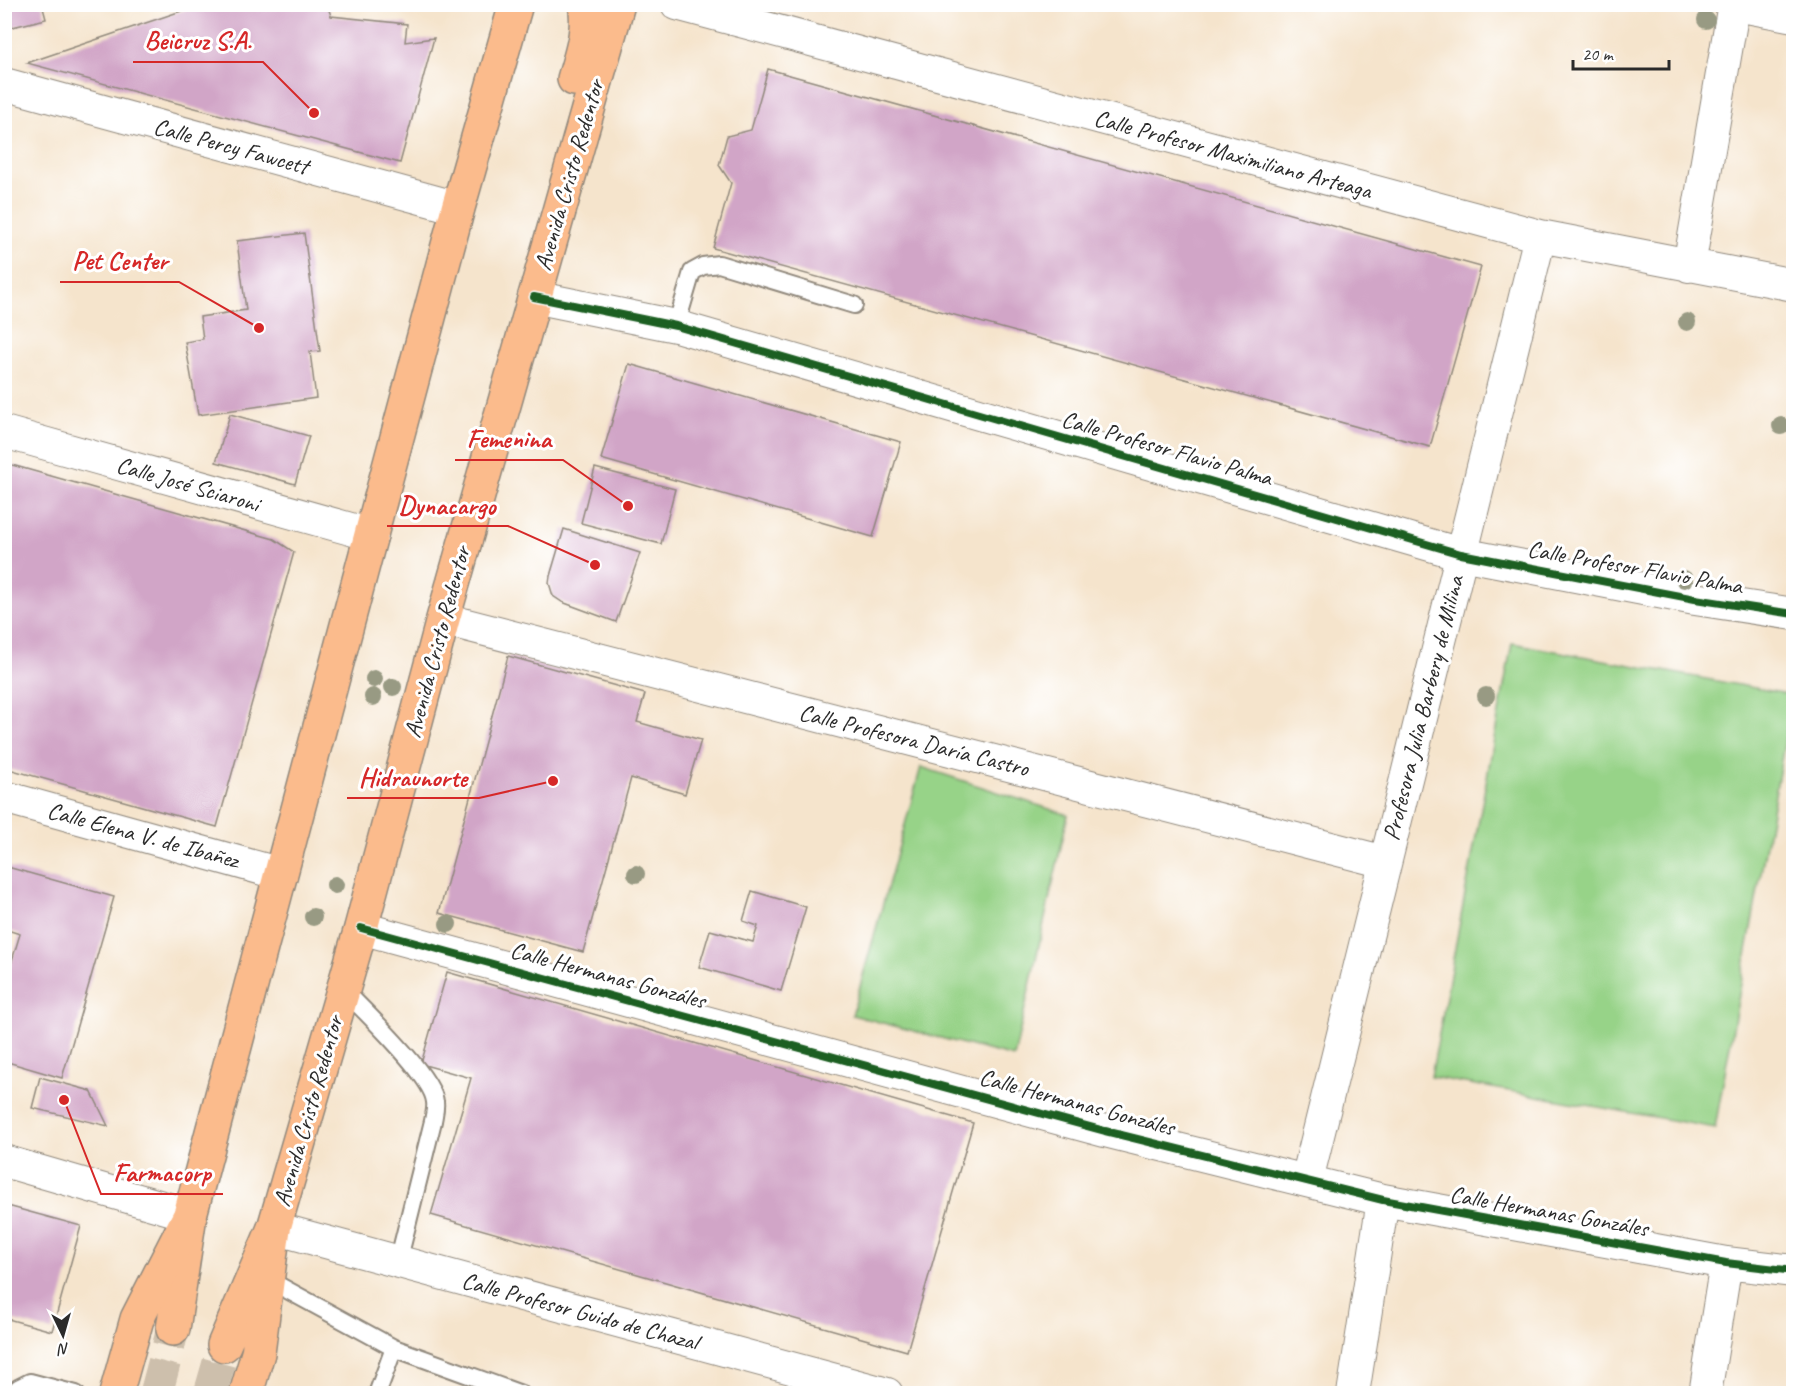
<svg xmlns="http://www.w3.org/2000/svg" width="1798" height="1398" font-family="Caveat,sans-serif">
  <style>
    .green { fill: #97d388; stroke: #617f5a; stroke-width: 1.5 }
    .building { fill: #d1a5c7 }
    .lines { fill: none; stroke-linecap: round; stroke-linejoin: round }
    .primary-tunnel { stroke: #cdbfac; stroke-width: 33; stroke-dasharray: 33 16; stroke-linecap: butt }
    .lane-casing { stroke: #90887c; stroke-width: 20 }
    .street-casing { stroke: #90887c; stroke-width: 34 }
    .primary-casing { stroke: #90887c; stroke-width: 36 }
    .highway-casing { stroke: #90887c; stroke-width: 36 }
    .lane { stroke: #fff; stroke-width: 16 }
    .street { stroke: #fff; stroke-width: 32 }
    .primary { stroke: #fbbb8c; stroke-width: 33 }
    .highway { stroke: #fbbb8c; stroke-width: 33 }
    .cycleway-casing { stroke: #fff; stroke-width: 11 }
    .cycleway { stroke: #1b5e20; stroke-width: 8 }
    .tree { fill: #989a83 }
    .labels { text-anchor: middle; stroke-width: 6; stroke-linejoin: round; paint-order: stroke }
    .street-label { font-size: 24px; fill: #2b2b2b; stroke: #fff }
    .leader { fill: none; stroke: #d62828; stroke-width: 2 }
    .callout-dot { fill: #d62828; stroke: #fff; stroke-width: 2 }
    .callout-label { font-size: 26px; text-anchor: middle; font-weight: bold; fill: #d62828; stroke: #fff; stroke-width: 6; stroke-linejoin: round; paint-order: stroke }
  </style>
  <rect width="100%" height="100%" fill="#fff"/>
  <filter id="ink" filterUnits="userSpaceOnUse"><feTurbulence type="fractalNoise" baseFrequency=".0167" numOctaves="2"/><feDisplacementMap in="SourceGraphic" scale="12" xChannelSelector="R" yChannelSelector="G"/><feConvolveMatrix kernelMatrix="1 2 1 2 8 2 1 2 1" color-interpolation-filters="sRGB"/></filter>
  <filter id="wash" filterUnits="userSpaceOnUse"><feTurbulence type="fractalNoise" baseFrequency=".008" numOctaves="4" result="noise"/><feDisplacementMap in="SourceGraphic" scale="24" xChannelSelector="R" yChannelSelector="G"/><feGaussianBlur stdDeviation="1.35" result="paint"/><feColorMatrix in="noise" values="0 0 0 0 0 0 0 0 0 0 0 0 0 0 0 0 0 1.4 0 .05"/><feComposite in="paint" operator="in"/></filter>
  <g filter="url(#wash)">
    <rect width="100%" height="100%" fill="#f5e4cc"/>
    <path class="green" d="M1512 643 1793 695 1715 1128 1431 1077Z
      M921 767 1068 815 1014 1057 852 1015Z"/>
    <g id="blocks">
      <path class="building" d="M4 4H42L46 19 4 29Z
        M202 4H327L331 16 407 24 405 42 434 38 400 163 27 63Z
        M768 69 1481 267 1430 447 713 248 731 183 719 165 727 136 751 130Z
        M304 233 320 351 310 352 316 398 198 415 185 342 203 339 200 317 246 310 237 241Z
        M629 364 901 442 873 537 601 459Z
        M230 414 309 436 295 484 216 462Z
        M5 463 274 539 294 552 217 827 5 768Z
        M595 468 675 489 661 544 581 523Z
        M564 529 640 553 616 622 562 602 553 596 549 583 550 576Z
        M508 656 645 694 637 722 701 740 685 794 631 778 583 952 439 913Z
        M4 866 114 897 62 1078 4 1061V987L20 934 4 929Z
        M752 891 806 907 781 991 699 967 710 930 753 942 758 926 743 921Z
        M447 972 973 1123 907 1351 431 1215 471 1078 421 1064Z
        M40 1077 91 1091 108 1126 32 1108Z
        M4 1205 81 1226 52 1331 4 1318Z"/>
    </g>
  </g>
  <g filter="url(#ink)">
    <use href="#blocks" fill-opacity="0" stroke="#90887c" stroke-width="1.5"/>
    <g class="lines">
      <path class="primary-tunnel" d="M156 1394 173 1329
        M210 1394 224 1345"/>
      <g class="lane-casing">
        <path id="lane" d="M676 326 692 272 703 266 719 264 854 305
          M343 989C363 1010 433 1076 435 1102 436 1108 434 1115 433 1121L398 1262
          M267 1279 394 1348 521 1394
          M16 1394 18 1388 30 1382 76 1394
          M377 1394 394 1348"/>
      </g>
      <g class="street-casing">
        <path id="street" d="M677 4 1540 236 1794 285
          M1731 4 1794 16
          M4 84 458 208
          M1689 266 1734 4
          M534 297 676 326 1461 554 1695 599 1794 614
          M4 432 372 535
          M443 619 1385 862
          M4 797 281 874
          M361 928 1105 1131 1383 1200 1726 1263 1794 1271
          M4 1161 190 1215
          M1307 1180 1540 236
          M274 1228 887 1394
          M1353 1394 1383 1200
          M1705 1394 1726 1263"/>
      </g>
      <g class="primary-casing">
        <path id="primary" d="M574 79C581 55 590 30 585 4
          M173 1329 190 1215 458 208 516 4
          M224 1345 274 1228 361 928 443 619 618 4"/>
      </g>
      <g class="highway-casing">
        <path id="highway" d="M116 1394 137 1319 190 1215
          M246 1394 258 1353 274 1228"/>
      </g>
      <use href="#lane" class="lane"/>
      <use href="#street" class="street"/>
      <use href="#primary" class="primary"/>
      <use href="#highway" class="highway"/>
      <g class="cycleway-casing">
        <path id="cycleway" d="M534 297 676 326 1461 554 1695 599 1794 614
          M361 928 1105 1131 1383 1200 1726 1263 1794 1271"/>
      </g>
      <use href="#cycleway" class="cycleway"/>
    </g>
    <g class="tree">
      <circle cx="1706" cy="20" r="9"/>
      <circle cx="1687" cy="322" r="9"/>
      <circle cx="1781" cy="426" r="9"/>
      <circle cx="1684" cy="579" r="9"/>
      <circle cx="374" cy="679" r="9"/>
      <circle cx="393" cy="687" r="9"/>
      <circle cx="1486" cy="696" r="9"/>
      <circle cx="373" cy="697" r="9"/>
      <circle cx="636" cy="874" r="9"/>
      <circle cx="335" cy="885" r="9"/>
      <circle cx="313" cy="917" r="9"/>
      <circle cx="448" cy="924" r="9"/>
    </g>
  </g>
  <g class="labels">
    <g class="street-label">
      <text transform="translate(231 146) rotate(15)" y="8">Calle Percy Fawcett</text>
      <text transform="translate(1233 154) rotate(15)" y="8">Calle Profesor Maximiliano Arteaga</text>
      <text transform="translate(569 175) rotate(-74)" y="8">Avenida Cristo Redentor</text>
      <text transform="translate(1167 448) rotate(16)" y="8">Calle Profesor Flavio Palma</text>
      <text transform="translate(188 484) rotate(16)" y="8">Calle José Sciaroni</text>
      <text transform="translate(1635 567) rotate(10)" y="8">Calle Profesor Flavio Palma</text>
      <text transform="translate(437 642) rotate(-75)" y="8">Avenida Cristo Redentor</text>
      <text transform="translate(1423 708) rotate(-76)" y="8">Profesora Julia Barbery de Milina</text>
      <text transform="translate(914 740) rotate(14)" y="8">Calle Profesora Daría Castro</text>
      <text transform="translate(143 835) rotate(15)" y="8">Calle Elena V. de Ibañez</text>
      <text transform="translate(608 975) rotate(15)" y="8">Calle Hermanas Gonzáles</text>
      <text transform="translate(1077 1102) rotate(15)" y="8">Calle Hermanas Gonzáles</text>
      <text transform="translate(308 1111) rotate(-74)" y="8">Avenida Cristo Redentor</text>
      <text transform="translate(1549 1211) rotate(10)" y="8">Calle Hermanas Gonzáles</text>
      <text transform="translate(580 1311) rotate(15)" y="8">Calle Profesor Guido de Chazal</text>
    </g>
  </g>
  <path class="leader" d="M314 113L263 62H133M259 328L179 282H60M628 506L563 460H455M595 565L508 526H387M553 781L479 798H347M64 1100L101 1194H223"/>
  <g class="callout-dot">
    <circle cx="314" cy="113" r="6"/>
    <circle cx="259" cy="328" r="6"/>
    <circle cx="628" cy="506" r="6"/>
    <circle cx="595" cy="565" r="6"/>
    <circle cx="553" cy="781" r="6"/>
    <circle cx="64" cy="1100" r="6"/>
  </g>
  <g class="callout-label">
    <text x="198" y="49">Beicruz S.A.</text>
    <text x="120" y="269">Pet Center</text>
    <text x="509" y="447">Femenina</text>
    <text x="447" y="514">Dynacargo</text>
    <text x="413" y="786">Hidraunorte</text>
    <text x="162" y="1181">Farmacorp</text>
  </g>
  <rect width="1798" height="1398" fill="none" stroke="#fff" stroke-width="24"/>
  <g transform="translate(63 1335) rotate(175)" stroke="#ffffff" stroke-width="4.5" paint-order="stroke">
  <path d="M0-4.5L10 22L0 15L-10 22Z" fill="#2b2b2b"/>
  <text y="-9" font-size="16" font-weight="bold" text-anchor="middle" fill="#2b2b2b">N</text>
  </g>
  <path d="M1573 60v9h96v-9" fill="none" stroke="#2b2b2b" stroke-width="3"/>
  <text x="1582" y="60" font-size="18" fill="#2b2b2b" stroke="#ffffff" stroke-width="4.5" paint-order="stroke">20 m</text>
</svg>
